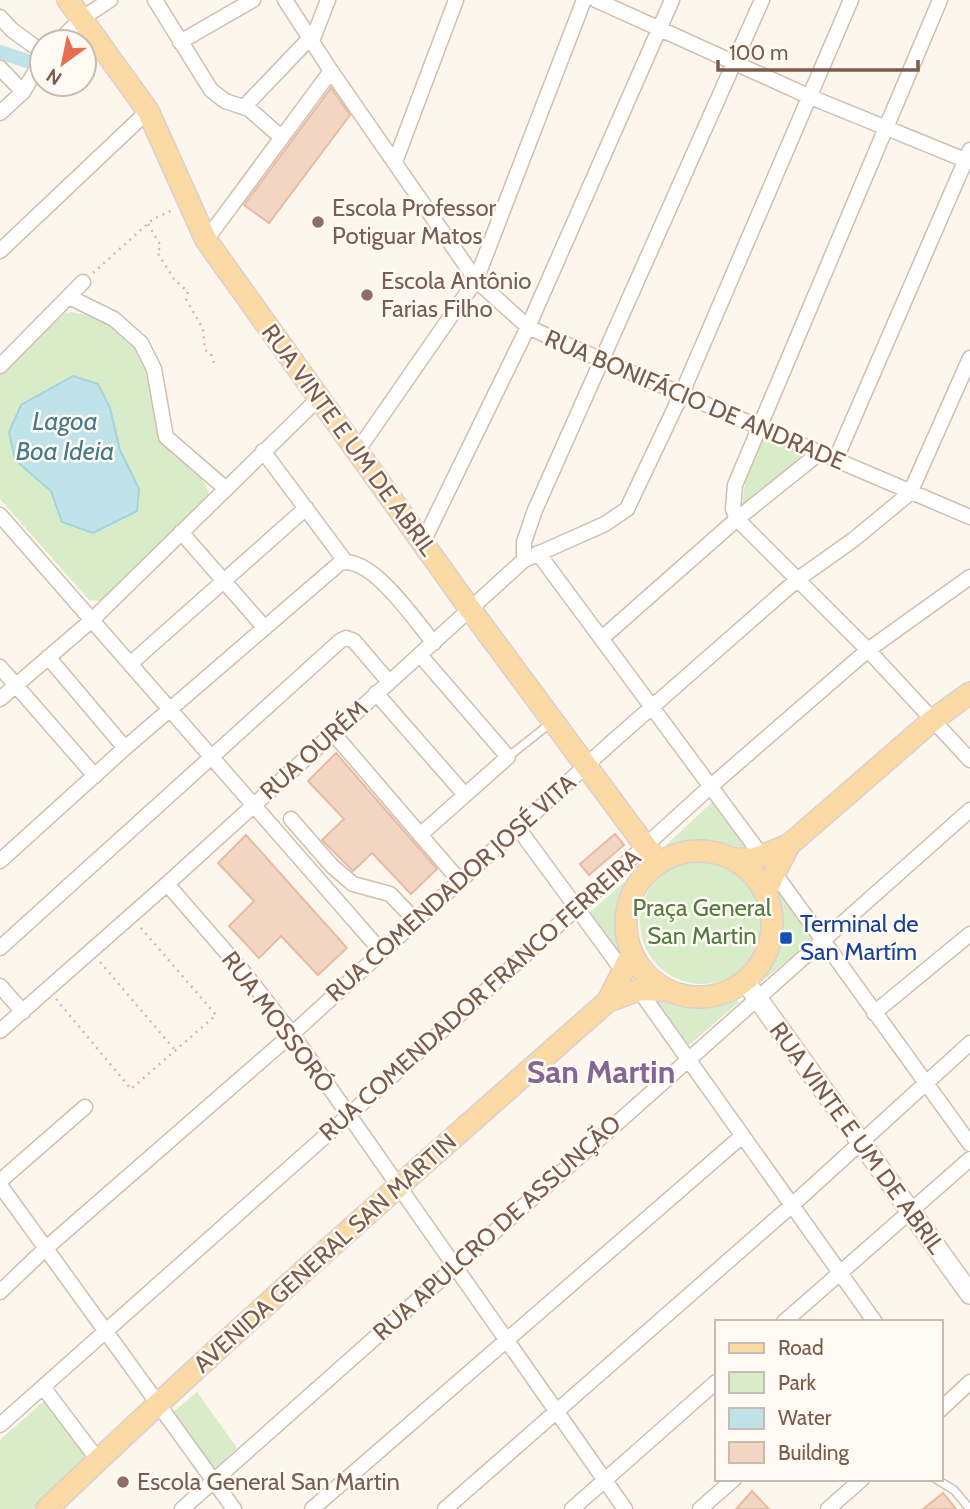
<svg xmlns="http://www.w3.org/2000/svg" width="970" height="1509" font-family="Cabin,sans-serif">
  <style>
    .green { fill: #d8ecc9 }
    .water { fill: #bfe3e8; stroke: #a5d3da; stroke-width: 2 }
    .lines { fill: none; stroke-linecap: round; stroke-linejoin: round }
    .canal { stroke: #bfe3e8; stroke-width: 14 }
    .building { fill: #f3d5c3; stroke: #e6bba3; stroke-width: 2 }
    .lane-casing { stroke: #d1beb0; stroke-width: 10 }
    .street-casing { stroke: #d1beb0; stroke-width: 17 }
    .secondary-casing { stroke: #d6c0b0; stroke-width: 22 }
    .primary-casing { stroke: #dad1cd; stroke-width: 24 }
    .path { stroke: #d9b8a5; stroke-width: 2.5; stroke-dasharray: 2 5; stroke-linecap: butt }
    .lane { stroke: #fff; stroke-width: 7 }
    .street { stroke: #fff; stroke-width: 14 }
    .secondary { stroke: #fff; stroke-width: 19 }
    .primary { stroke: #fbd9a5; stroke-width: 21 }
    .education-dot { fill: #8d6e63; stroke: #fffaf3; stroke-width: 2.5 }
    .transit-dot { fill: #1a4fb4; stroke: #fffaf3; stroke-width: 2.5 }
    .labels { text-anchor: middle; stroke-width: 5; stroke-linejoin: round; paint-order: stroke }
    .education-label { font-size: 24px; fill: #785e54; stroke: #fffaf3; text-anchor: start }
    .street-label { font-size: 24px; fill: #7a5c4d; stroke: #fffaf3 }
    .park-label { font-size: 24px; fill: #537a41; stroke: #fffaf3 }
    .transit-label { font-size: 24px; fill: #164399; stroke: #fffaf3; text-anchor: start }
    .water-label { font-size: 26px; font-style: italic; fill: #437c86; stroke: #fffaf3 }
    .district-label { font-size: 32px; font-weight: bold; fill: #846695; stroke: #fffaf3 }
  </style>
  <rect width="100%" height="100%" fill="#fdf6ec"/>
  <path class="green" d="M72 312C102 318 134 331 146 360 155 380 150 405 159 424 169 450 200 464 209 494L101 601 89 600 0 499V375L65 313Z
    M764 438 806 456 742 507 746 476Z
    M712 802 749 850 700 842 661 850Z
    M640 922a62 62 0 1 1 124 0a62 62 0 1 1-124 0Z
    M642 866C636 883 623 896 621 917 621 930 629 950 624 961L589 913Z
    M776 888 812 940 761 982 759 978C788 943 777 927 776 888Z
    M658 994 701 1003 736 997 739 1002 688 1046 655 1001Z
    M197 1392 237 1448 213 1470 172 1413Z
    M45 1400 90 1458 33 1509H0V1440Z"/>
  <path class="water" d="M73 376 98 384 110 408 120 450 139 489 137 511 93 533 62 522 51 491 15 460 9 432 21 405Z"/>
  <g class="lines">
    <path class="canal" d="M0 52 42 66
      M84 73 88 74"/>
  </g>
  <path class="building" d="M331 88 350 115 269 223 244 205Z
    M336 753 437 869 411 894 372 853 353 871 322 840 344 819 308 781Z
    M615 834 624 845 589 875 580 864Z
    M246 835 347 948 318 975 281 936 259 958 229 926 254 901 218 863Z
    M752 1491 769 1509H736Z
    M943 1493 956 1509H923Z"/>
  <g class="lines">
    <g class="lane-casing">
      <path id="lane" d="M508 757 552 722
        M936 1479 954 1490 970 1509"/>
    </g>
    <g class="street-casing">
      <path id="street" d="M155 0 211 90 225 101 249 109 281 137
        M285 0 331 71 476 280 528 327 574 348 970 517
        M596 0 808 96 970 162
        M940 0 735 485 733 509 737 519 868 650 970 760
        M0 17 12 30 42 52
        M312 41 328 0
        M58 42 81 19 110 0
        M180 42 253 0
        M0 68 23 92
        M244 107 310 38
        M0 113 23 92 42 60
        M395 162 456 0
        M206 240 331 71
        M0 251 148 111
        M69 297 114 319 141 343 154 369 166 437 225 488
        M0 366 83 282
        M358 450 476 280 584 0
        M263 451 345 561
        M835 461 970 150
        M0 515 381 951
        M181 532 264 627
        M423 542 528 327 672 0
        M538 553 762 856
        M524 560V542L535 510 762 0
        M602 638 737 519 818 454
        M48 657 125 748
        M130 664 306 508
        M0 667 95 776
        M376 693 465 795
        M0 699 92 620 318 399
        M333 733 459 880
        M291 819 332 866 353 884 390 894 415 920
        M518 828 623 971
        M420 835 508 757 420 655
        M0 861 125 748 340 563C372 555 415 621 434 643
        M773 871 970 1144
        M167 884 246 975 292 1034 625 1509
        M0 948 340 641 346 638 354 641 389 682
        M0 986 23 1012
        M639 990 875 1322
        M874 1013 970 934
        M0 1031 167 884 524 560 605 524 627 509 682 393 851 0
        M0 1181 85 1107
        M0 1185 234 1509
        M0 1292 45 1249 292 1034 612 742 798 579 853 540 910 493 970 358
        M784 1322 970 1159
        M43 1387 98 1460
        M940 1410 970 1382
        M0 1425 348 1116 711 786 868 650 970 577
        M182 1509 970 810
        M312 1509 741 1137
        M445 1509 791 1206 970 1043
        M572 1509 716 1382
        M700 1509 734 1479
        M828 1509 862 1479"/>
    </g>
    <g class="secondary-casing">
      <path id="secondary" d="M745 981 970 1294"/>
    </g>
    <g class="primary-casing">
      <path id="primary" d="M68 0 148 111 206 240 470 609 658 863
        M626 924a73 73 0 1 1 146 0a73 73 0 1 1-146 0Z
        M732 859H754L789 845
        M765 892 789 845 933 720 970 693
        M608 1001 632 953
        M47 1509C229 1334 419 1168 608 1001L639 990H668"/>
    </g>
    <path class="path" d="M148 224 161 246 157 252 174 279 188 292 186 299 203 329 205 350 211 354 215 366
      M93 273 153 219 173 210
      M100 962 175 1050
      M56 999 131 1089 216 1015 140 927"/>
    <use href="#lane" class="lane"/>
    <use href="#street" class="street"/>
    <use href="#secondary" class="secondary"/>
    <use href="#primary" class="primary"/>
  </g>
  <g class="education-dot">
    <circle cx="318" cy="222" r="7"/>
    <circle cx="367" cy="295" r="7"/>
    <circle cx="123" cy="1482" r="7"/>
  </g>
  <rect class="transit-dot" x="779" y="931" width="14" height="14" rx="3.5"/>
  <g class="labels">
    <g class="education-label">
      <text x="332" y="216">Escola Professor<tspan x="332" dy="28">Potiguar Matos</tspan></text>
      <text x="381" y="289">Escola Antônio<tspan x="381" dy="28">Farias Filho</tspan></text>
      <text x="137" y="1490">Escola General San Martin</text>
    </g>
    <g class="street-label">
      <text transform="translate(695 400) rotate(23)" y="8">RUA BONIFÁCIO DE ANDRADE</text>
      <text transform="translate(349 440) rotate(54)" y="8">RUA VINTE E UM DE ABRIL</text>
      <text transform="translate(314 750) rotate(-42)" y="8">RUA OURÉM</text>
      <text transform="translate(451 888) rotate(-42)" y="8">RUA COMENDADOR JOSÉ VITA</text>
      <text transform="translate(480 995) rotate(-42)" y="8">RUA COMENDADOR FRANCO FERREIRA</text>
      <text transform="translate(278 1022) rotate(53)" y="8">RUA MOSSORÓ</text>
      <text transform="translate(857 1138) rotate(54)" y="8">RUA VINTE E UM DE ABRIL</text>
      <text transform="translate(497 1228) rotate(-42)" y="8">RUA APULCRO DE ASSUNÇÃO</text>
      <text transform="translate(325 1253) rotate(-42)" y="8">AVENIDA GENERAL SAN MARTIN</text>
    </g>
    <g class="park-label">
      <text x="702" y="916">Praça General<tspan x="702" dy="28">San Martin</tspan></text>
    </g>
    <g class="transit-label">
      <text x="800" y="932">Terminal de<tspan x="800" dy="28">San Martím</tspan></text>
    </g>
    <g class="water-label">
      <text x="65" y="430">Lagoa<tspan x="65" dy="30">Boa Ideia</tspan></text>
    </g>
    <g class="district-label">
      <text x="601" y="1083">San Martin</text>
    </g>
  </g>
  <rect x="715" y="1320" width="228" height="161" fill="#fffaf3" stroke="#cabbb1" stroke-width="2"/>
  <rect x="729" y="1343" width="35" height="10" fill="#fbd9a5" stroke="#cabbb1" stroke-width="2"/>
  <text x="778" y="1355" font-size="21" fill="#7a5c4d">Road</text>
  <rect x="729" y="1372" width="35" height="21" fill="#d8ecc9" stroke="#cabbb1" stroke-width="2"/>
  <text x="778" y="1390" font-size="21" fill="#7a5c4d">Park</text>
  <rect x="729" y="1408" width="35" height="21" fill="#bfe3e8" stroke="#cabbb1" stroke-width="2"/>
  <text x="778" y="1425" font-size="21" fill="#7a5c4d">Water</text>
  <rect x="729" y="1442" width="35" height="21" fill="#f3d5c3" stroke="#cabbb1" stroke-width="2"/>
  <text x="778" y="1460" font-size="21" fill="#7a5c4d">Building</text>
  <g transform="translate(63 63) rotate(213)"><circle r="33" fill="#fffaf3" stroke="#cabbb1" stroke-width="2"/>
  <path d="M0-5L12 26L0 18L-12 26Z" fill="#e76f51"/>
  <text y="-10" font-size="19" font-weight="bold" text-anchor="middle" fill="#7a5c4d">N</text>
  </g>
  <path d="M718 60v10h200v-10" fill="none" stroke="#7a5c4d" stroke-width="3.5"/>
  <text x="729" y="60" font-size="21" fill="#7a5c4d" stroke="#fffaf3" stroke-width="5" paint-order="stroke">100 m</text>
</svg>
